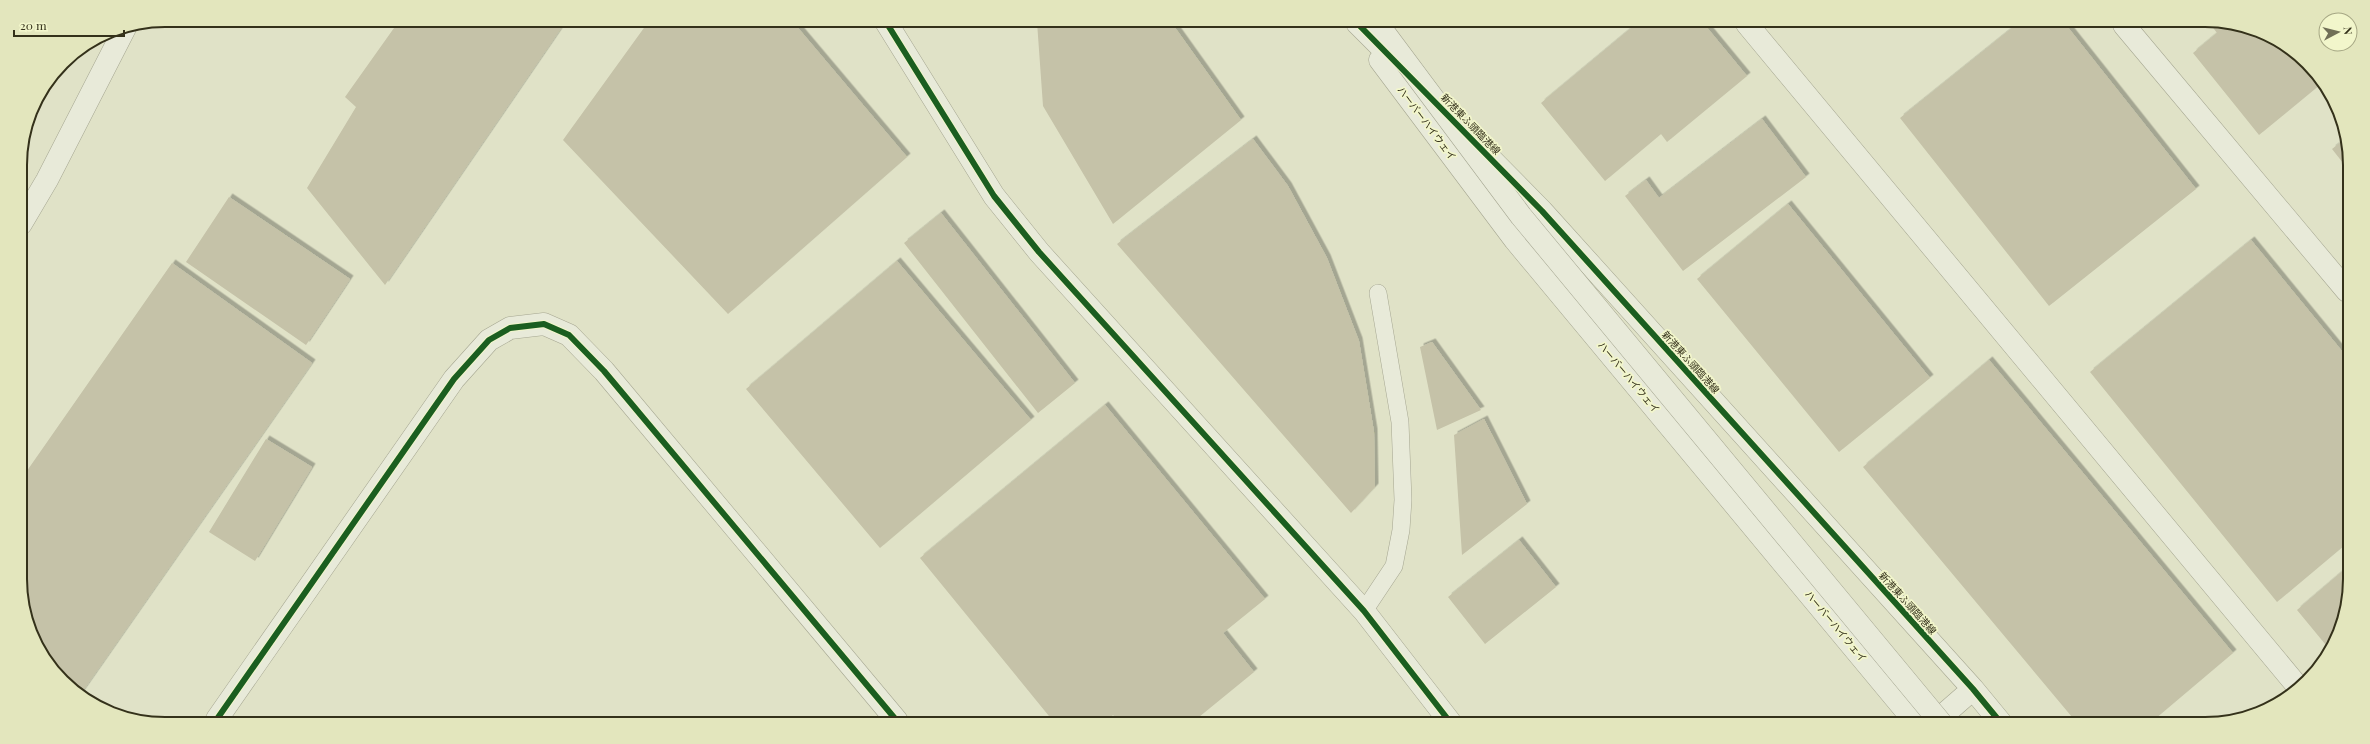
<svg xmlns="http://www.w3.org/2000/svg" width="2370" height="744" font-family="'Playfair Display','Noto Sans JP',serif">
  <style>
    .building { fill: #c5c2a8; filter: url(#shadow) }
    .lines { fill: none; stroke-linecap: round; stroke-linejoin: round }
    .service-casing { stroke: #a5a691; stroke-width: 18 }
    .minor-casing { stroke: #a5a691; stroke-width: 23 }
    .tertiary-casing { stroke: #a5a691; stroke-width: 23 }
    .service { stroke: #e8ead9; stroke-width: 17 }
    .minor { stroke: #e8ead9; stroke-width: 22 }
    .tertiary { stroke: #e8ead9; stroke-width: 22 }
    .tertiary-bridge-casing { stroke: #a5a691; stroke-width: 23; stroke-linecap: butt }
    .tertiary-bridge { stroke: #e8ead9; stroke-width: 22 }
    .cycleway-casing { stroke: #f2f6cb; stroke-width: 8 }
    .cycleway { stroke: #1b5e20; stroke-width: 6 }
    .labels { text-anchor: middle; stroke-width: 3.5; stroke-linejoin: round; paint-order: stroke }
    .street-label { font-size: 10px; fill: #34311a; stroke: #f2f6cb }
    .rim { fill: none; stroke: #34311a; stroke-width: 2 }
  </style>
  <defs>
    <filter id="shadow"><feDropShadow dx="3.5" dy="-3.5" stdDeviation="0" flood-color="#0004"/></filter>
  </defs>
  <rect width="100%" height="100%" fill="#e0e2c7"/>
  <path class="building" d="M399 21H566L385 285 307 188 356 107 345 97Z
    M649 21 793 22 907 157 728 314 563 140Z
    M1037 22H1171L1241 120 1113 224 1043 106Z
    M1636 24H1704L1747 76 1667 142 1661 134 1605 181 1541 103Z
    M2017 24 2066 25 2196 189 2049 306 1900 118Z
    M2211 25H2243L2285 44 2314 69 2321 84 2259 135 2193 53 2217 33Z
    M1762 119 1806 177 1683 271 1625 196 1646 180 1659 198Z
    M2347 137V168L2332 149Z
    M1253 139 1288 186 1327 258 1359 341 1374 432 1375 487 1351 513 1117 244Z
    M229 197 350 279 306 345 186 262Z
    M1788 204 1930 378 1839 452 1697 279Z
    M941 213 1075 383 1038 413 904 243Z
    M2251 240 2346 356 2345 545 2277 602 2090 372Z
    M897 261 1031 420 880 548 746 389Z
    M172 263 312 363 80 695 56 675 23 607 22 478Z
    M1432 342 1481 410 1437 430 1420 347Z
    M1989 360 2233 653 2149 724 2077 723 1863 467Z
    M1105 405 1265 599 1223 633 1254 672 1194 721H1118L1113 715 1106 721H1053L920 558Z
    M1484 419 1527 504 1462 555 1454 435Z
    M266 439 312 467 255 561 209 532Z
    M1519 540 1556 587 1485 644 1448 597Z
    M2345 569V617L2330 650 2297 610Z"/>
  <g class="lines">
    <g class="service-casing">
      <path id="service" d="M1364 611 1394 566 1401 530 1403 500 1400 422 1378 293"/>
    </g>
    <g class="minor-casing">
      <path id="minor" d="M1747 24 2299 688
        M2124 25 2347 291"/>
    </g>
    <g class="tertiary-casing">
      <path id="tertiary" d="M886 22 994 196 1039 252 1364 611 1450 722
        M1357 23 1404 70
        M1380 60 1515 240 1916 723
        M1477 145 1542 211 1973 689 2001 723
        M21 224 47 180 125 28
        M217 719 454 379 489 340 510 328 544 324 569 335 604 371 897 721
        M1934 723 1973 689"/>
    </g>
    <use href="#service" class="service"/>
    <use href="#minor" class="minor"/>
    <use href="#tertiary" class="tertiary"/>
    <g class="tertiary-bridge-casing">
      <path id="tertiary-bridge" d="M1377 23 1521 216 1941 723"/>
    </g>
    <use href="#tertiary-bridge" class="tertiary-bridge"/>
    <g class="cycleway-casing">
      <path id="cycleway" d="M886 22 994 196 1039 252 1364 611 1450 722
        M1357 23 1542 211 1973 689 2001 723
        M217 719 454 379 489 340 510 328 544 324 569 335 604 371 897 721"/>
    </g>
    <use href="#cycleway" class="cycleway"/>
  </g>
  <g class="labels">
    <g class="street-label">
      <text transform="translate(1427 123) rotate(53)" y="4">ハーバーハイウェイ</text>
      <text transform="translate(1471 124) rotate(46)" y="4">新港東ふ頭臨港線</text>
      <text transform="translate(1691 362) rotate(48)" y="4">新港東ふ頭臨港線</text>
      <text transform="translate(1629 377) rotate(50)" y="4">ハーバーハイウェイ</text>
      <text transform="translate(1908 603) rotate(48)" y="4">新港東ふ頭臨港線</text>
      <text transform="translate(1836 626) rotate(50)" y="4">ハーバーハイウェイ</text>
    </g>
  </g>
  <path d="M0 0H2370V744H0ZM165 27H2205A138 138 0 0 1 2343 165V579A138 138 0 0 1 2205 717H165A138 138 0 0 1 27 579V165A138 138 0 0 1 165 27Z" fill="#e3e6bd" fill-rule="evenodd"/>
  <path class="rim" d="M165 27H2205A138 138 0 0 1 2343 165V579A138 138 0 0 1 2205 717H165A138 138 0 0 1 27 579V165A138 138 0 0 1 165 27Z"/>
  <g transform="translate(2338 32) rotate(83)"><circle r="19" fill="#f2f6cb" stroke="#a6a784"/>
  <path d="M0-3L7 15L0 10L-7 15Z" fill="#706f57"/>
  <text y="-6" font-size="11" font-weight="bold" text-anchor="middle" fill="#34311a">N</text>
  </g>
  <path d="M14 30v6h110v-6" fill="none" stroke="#34311a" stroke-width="2"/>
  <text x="20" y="30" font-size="12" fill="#34311a" stroke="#f2f6cb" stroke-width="3" paint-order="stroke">20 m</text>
</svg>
